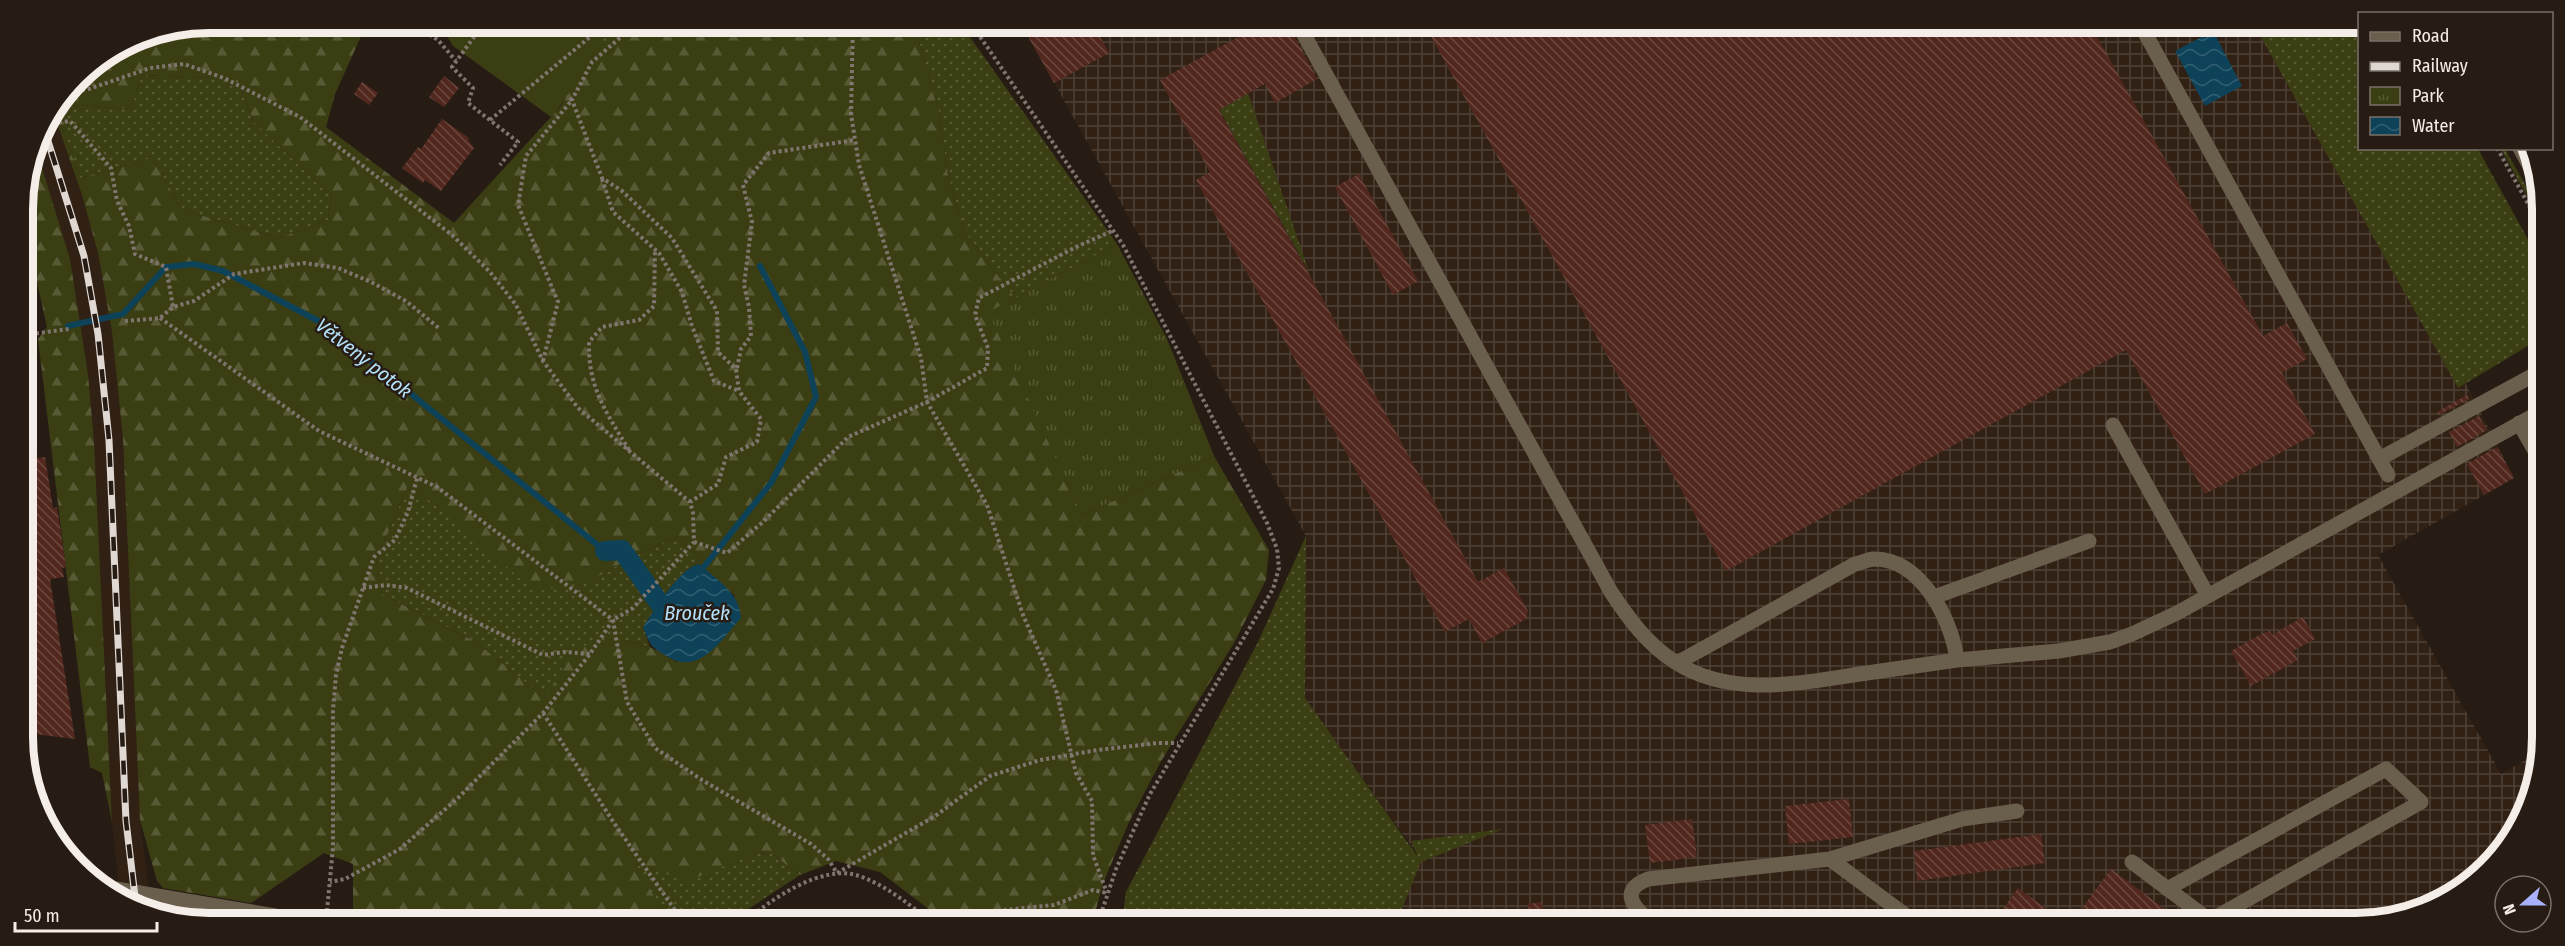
<svg xmlns="http://www.w3.org/2000/svg" width="2565" height="946" font-family="'Fira Sans Condensed',sans-serif">
  <style>
    .built { fill: #312014 }
    .industrial { fill: url(#industrial-grid) }
    .grass { fill: url(#grass-dots) }
    .forest { fill: url(#forest-firs); fill-rule: evenodd }
    .park { fill: url(#park-tufts) }
    .pitch { fill: #3b3e13 }
    .water { fill: url(#water-waves) }
    .lines { fill: none; stroke-linecap: round; stroke-linejoin: round }
    .stream { stroke: #0d4259; stroke-width: 6 }
    .canal { stroke: #0d4259; stroke-width: 20 }
    .building { fill: url(#building-back-hatch) }
    .path { stroke: #80766f; stroke-width: 4; stroke-dasharray: 3 3; stroke-linecap: butt }
    .minor { stroke: #6a5e4d; stroke-width: 15 }
    .rail-casing { stroke: #e0d8d2; stroke-width: 7 }
    .rail { stroke: #271c14; stroke-width: 4.5; stroke-dasharray: 14; stroke-linecap: butt }
    .labels { text-anchor: middle; stroke-width: 5; stroke-linejoin: round; paint-order: stroke }
    .water-label { font-size: 20px; font-style: italic; fill: #b4e1fa; stroke: #271c14 }
    .rim { fill: none; stroke: #f5ede7; stroke-width: 8 }
  </style>
  <defs>
    <pattern id="industrial-grid" width="8" height="8" patternUnits="userSpaceOnUse" patternTransform="scale(1.5)"><rect width="8" height="8" fill="#312014"/><path d="M0 4h8M4 0v8" fill="none" stroke="#4f4136"/></pattern>
    <pattern id="grass-dots" width="8" height="8" patternUnits="userSpaceOnUse" patternTransform="scale(1.5)"><rect width="8" height="8" fill="#3b3e13"/><path d="M2 2h.1M6 6h.1" fill="none" stroke="#585a35" stroke-width="1.8" stroke-linecap="round"/></pattern>
    <pattern id="forest-firs" width="22" height="20" patternUnits="userSpaceOnUse" patternTransform="scale(1.5)"><rect width="22" height="20" fill="#3b3e13"/><path d="M5 1l3.5 6h-7zM16 11l3.5 6h-7z" fill="#585a35"/></pattern>
    <pattern id="park-tufts" width="24" height="20" patternUnits="userSpaceOnUse" patternTransform="scale(1.5)"><rect width="24" height="20" fill="#3b3e13"/><path d="M3 7l-1-3M5 7V3M7 7l1-3M15 17l-1-3M17 17v-4M19 17l1-3" fill="none" stroke="#585a35"/></pattern>
    <pattern id="water-waves" width="16" height="10" patternUnits="userSpaceOnUse" patternTransform="scale(1.5)"><rect width="16" height="10" fill="#0d4259"/><path d="M0 5q4-4 8 0t8 0" fill="none" stroke="#315e71"/></pattern>
    <pattern id="building-back-hatch" width="6" height="6" patternUnits="userSpaceOnUse" patternTransform="scale(1.5)"><rect width="6" height="6" fill="#52281e"/><path d="M-1 5l2 2M0 0l6 6M5-1l2 2" fill="none" stroke="#6c483f"/></pattern>
  </defs>
  <rect width="100%" height="100%" fill="#271c14"/>
  <path class="built" d="M53 111 82 195 98 253 112 332 123 439 140 820 152 914 120 894 112 822 94 441 88 374 70 259 36 148 42 126Z"/>
  <path class="industrial" d="M1021 23H2253L2458 388 2466 384 2514 478 2378 555 2501 774 2540 752 2533 797 2511 841 2470 885 2416 913 2368 923H1392L1418 855 1304 698 1306 536Z"/>
  <path class="grass" d="M914 23H960L1117 244 1015 298 964 231 948 175 939 113Z
    M2253 23H2359L2360 148 2478 149 2541 263V338L2458 388Z
    M142 75 238 79 253 121 331 196 328 220 279 238 183 210 152 158 80 178 55 109 59 104 131 109Z
    M1248 93 1309 272 1219 109Z
    M2501 149H2505L2541 213V221Z
    M408 486 439 507 591 581 630 558 679 536 698 556 699 564C679 569 655 610 643 627L650 647 625 640 545 698 476 642 382 594 376 560Z
    M1306 536 1305 698 1418 857 1411 841 1503 829 1421 862 1396 923H1122L1126 892 1258 642Z
    M756 853 772 854 800 875 727 923H665V916L635 864 688 880Z
    M161 910 236 923H209L159 915Z"/>
  <path class="forest" d="M209 23H367L335 94 326 127 454 223 560 107 599 44 618 23H914L939 113 948 175 964 231 1015 298 989 312 1082 515 1214 456 1269 550 1266 580 1234 643 1160 763 1129 822 1104 881 1092 923H947L880 872 836 861 800 875 772 854 756 853 688 881 636 864 665 916V923H357L353 916V864L324 853 251 903 163 888 157 881 140 820 123 439 112 332 98 253 82 195 53 111 55 109 80 178 152 158 183 210 279 238 328 220 331 196 253 121 238 79 142 75 131 109 59 104 86 69 138 37ZM408 486 439 507 535 592 591 581 630 558 679 536 698 556 699 564 735 596 677 662 650 647 625 640 576 647 545 698 476 642 382 594 376 560Z
    M36 148 70 259 88 374 94 441 112 822 102 773 90 767 38 339 47 327 24 224 25 191Z"/>
  <path class="park" d="M1117 244 1167 339 1214 456 1082 515 988 312Z"/>
  <path class="pitch" d="M439 23H618C590 50 577 88 551 117L453 46Z"/>
  <path class="water" d="M2213 31 2242 86 2205 106 2175 51Z
    M699 564C717 580 740 593 741 618 723 638 700 675 670 658 652 648 650 646 643 627 655 610 679 568 699 564Z"/>
  <g class="lines">
    <path class="stream" d="M68 326 123 314 166 267 194 264 223 271 326 325 605 551
      M699 573 771 483 816 397 805 352 760 266"/>
    <path class="canal" d="M605 551 622 550 660 604"/>
  </g>
  <path class="building" d="M1020 22H1092L1109 53 1054 83Z
    M1232 22H1287L1317 79 1275 103 1265 84 1219 110 1478 582 1504 568 1528 611 1526 619 1482 643 1469 619 1445 632 1196 180 1210 172 1160 80 1240 36Z
    M1423 22H2089L2263 336 2287 323 2307 359 2282 373 2315 434 2205 494 2126 350 1726 571Z
    M444 76 459 88 444 107 429 97Z
    M362 82 378 93 369 105 354 94Z
    M442 119 469 138 468 140 474 148 441 191 425 180 423 183 402 168 418 147 421 149Z
    M1359 174 1418 281 1393 295 1335 187Z
    M2467 395 2469 399 2439 415 2437 412Z
    M2479 416 2487 430 2457 447 2449 432Z
    M2497 447 2514 478 2484 495 2467 464Z
    M45 457 53 508 57 507 66 567 62 568 64 577 50 579 75 739 26 733 24 460Z
    M2303 617 2315 639 2293 651 2298 660 2251 686 2231 651 2263 633 2270 631 2272 635Z
    M1849 799 1853 837 1789 844 1785 806Z
    M1692 819 1697 857 1650 863 1645 825Z
    M2041 834 2045 863 1917 881 1914 851Z
    M2111 869 2184 923H2071Z
    M2018 888 2066 923H1993Z
    M1542 902 1546 923H1531L1528 904Z"/>
  <g class="lines">
    <path class="path" d="M409 22 438 40 456 61
      M485 22 452 67 473 88 468 103 518 142 500 165
      M638 22 592 62 572 100 602 178 622 191 672 238 717 311 718 352 736 369 739 391 761 419 757 442 726 457 718 484 690 502
      M853 22 851 114 859 165 921 358 927 402 987 505 1023 615 1056 690 1076 773 1092 801 1093 855 1107 893
      M970 22 1123 245 1267 523 1277 549 1279 568 1273 589 1150 794 1116 869 1098 923
      M70 89 86 90 150 68 184 64 224 78 300 117 452 235 490 272 516 305 543 361 578 408 690 502 693 513 694 542 633 608 613 620 590 654 543 713 459 797 400 849 345 879 330 882
      M49 116V124L70 121 111 168 117 201 129 226 135 254 166 267 173 307
      M490 120 608 22
      M2497 148 2541 227
      M602 179 613 212 659 253 682 292 692 326 714 381 739 391
      M160 318 319 431 437 487 613 620 627 702 655 748 702 780 811 844 828 859 837 873 935 816 990 776 1040 760 1098 750 1158 743H1178
      M125 321 160 318 173 307 194 301 234 274 304 263 338 268 371 282 406 301 440 329
      M24 335 69 329
      M543 361 558 302 518 205 526 156 572 100 567 96
      M737 368 741 349 751 336 749 307 744 285 752 222 743 185 769 153 855 140
      M629 450C606 412 588 388 589 342L602 327 639 320 654 306 655 250
      M694 542 727 553 764 521 848 437 927 402 987 368 988 348 975 315 979 298 1076 247 1112 231
      M363 588 386 585 407 588 543 655 564 652 590 654
      M543 713 614 823 684 923
      M327 911 333 847V710L336 675 342 648 374 557 395 540 408 512 417 478
      M926 918 1054 905 1093 890 1107 893
      M744 923C769 900 823 863 859 876 886 885 911 906 933 923"/>
    <path class="minor" d="M1297 22 1611 592C1629 619 1647 644 1675 662 1729 697 1795 684 1853 675 1888 670 1922 665 1957 660
      M2139 22 2388 475
      M2520 148 2541 187
      M2519 423 2542 463
      M2113 425 2208 596
      M2379 459 2541 371
      M1934 597 2089 541
      M1677 663 1855 564C1860 563 1867 560 1873 559 1921 558 1952 620 1957 660L2059 651 2110 642 2132 634 2177 613 2542 411
      M1830 859 1916 923
      M2132 862 2213 923
      M110 888 317 923
      M2167 889 2386 769 2421 802 2209 921
      M1652 923C1635 909 1617 891 1648 879L1830 859 1962 819 2017 811"/>
    <g class="rail-casing">
      <path id="rail" d="M43 125 84 256 98 334 109 440 126 821 136 905"/>
    </g>
    <use href="#rail" class="rail"/>
  </g>
  <g class="labels">
    <g class="water-label">
      <text transform="translate(364 358) rotate(38)" y="7">Větvený potok</text>
      <text x="697" y="620">Brouček</text>
    </g>
  </g>
  <path d="M0 0H2565V946H0ZM209 33H2356A176 176 0 0 1 2532 209V737A176 176 0 0 1 2356 913H209A176 176 0 0 1 33 737V209A176 176 0 0 1 209 33Z" fill="#271c14" fill-rule="evenodd"/>
  <path class="rim" d="M209 33H2356A176 176 0 0 1 2532 209V737A176 176 0 0 1 2356 913H209A176 176 0 0 1 33 737V209A176 176 0 0 1 209 33Z"/>
  <rect x="2358" y="12" width="195" height="138" fill="#271c14" stroke="#797068" stroke-width="1.5"/>
  <rect x="2370" y="32" width="30" height="9" fill="#6a5e4d" stroke="#797068" stroke-width="1.5"/>
  <text x="2412" y="42" font-size="18" fill="#f5ede7">Road</text>
  <rect x="2370" y="62" width="30" height="9" fill="#e0d8d2" stroke="#797068" stroke-width="1.5"/>
  <text x="2412" y="72" font-size="18" fill="#f5ede7">Railway</text>
  <rect x="2370" y="87" width="30" height="18" fill="url(#park-tufts)" stroke="#797068" stroke-width="1.5"/>
  <text x="2412" y="102" font-size="18" fill="#f5ede7">Park</text>
  <rect x="2370" y="117" width="30" height="18" fill="url(#water-waves)" stroke="#797068" stroke-width="1.5"/>
  <text x="2412" y="132" font-size="18" fill="#f5ede7">Water</text>
  <g transform="translate(2523 904) rotate(249)"><circle r="28" fill="#271c14" stroke="#797068" stroke-width="1.5"/>
  <path d="M0-4.5L10 22L0 15L-10 22Z" fill="#a9b0fc"/>
  <text y="-9" font-size="16" font-weight="bold" text-anchor="middle" fill="#f5ede7">N</text>
  </g>
  <path d="M15 922v9h142v-9" fill="none" stroke="#f5ede7" stroke-width="3"/>
  <text x="24" y="922" font-size="18" fill="#f5ede7" stroke="#271c14" stroke-width="4.5" paint-order="stroke">50 m</text>
</svg>
